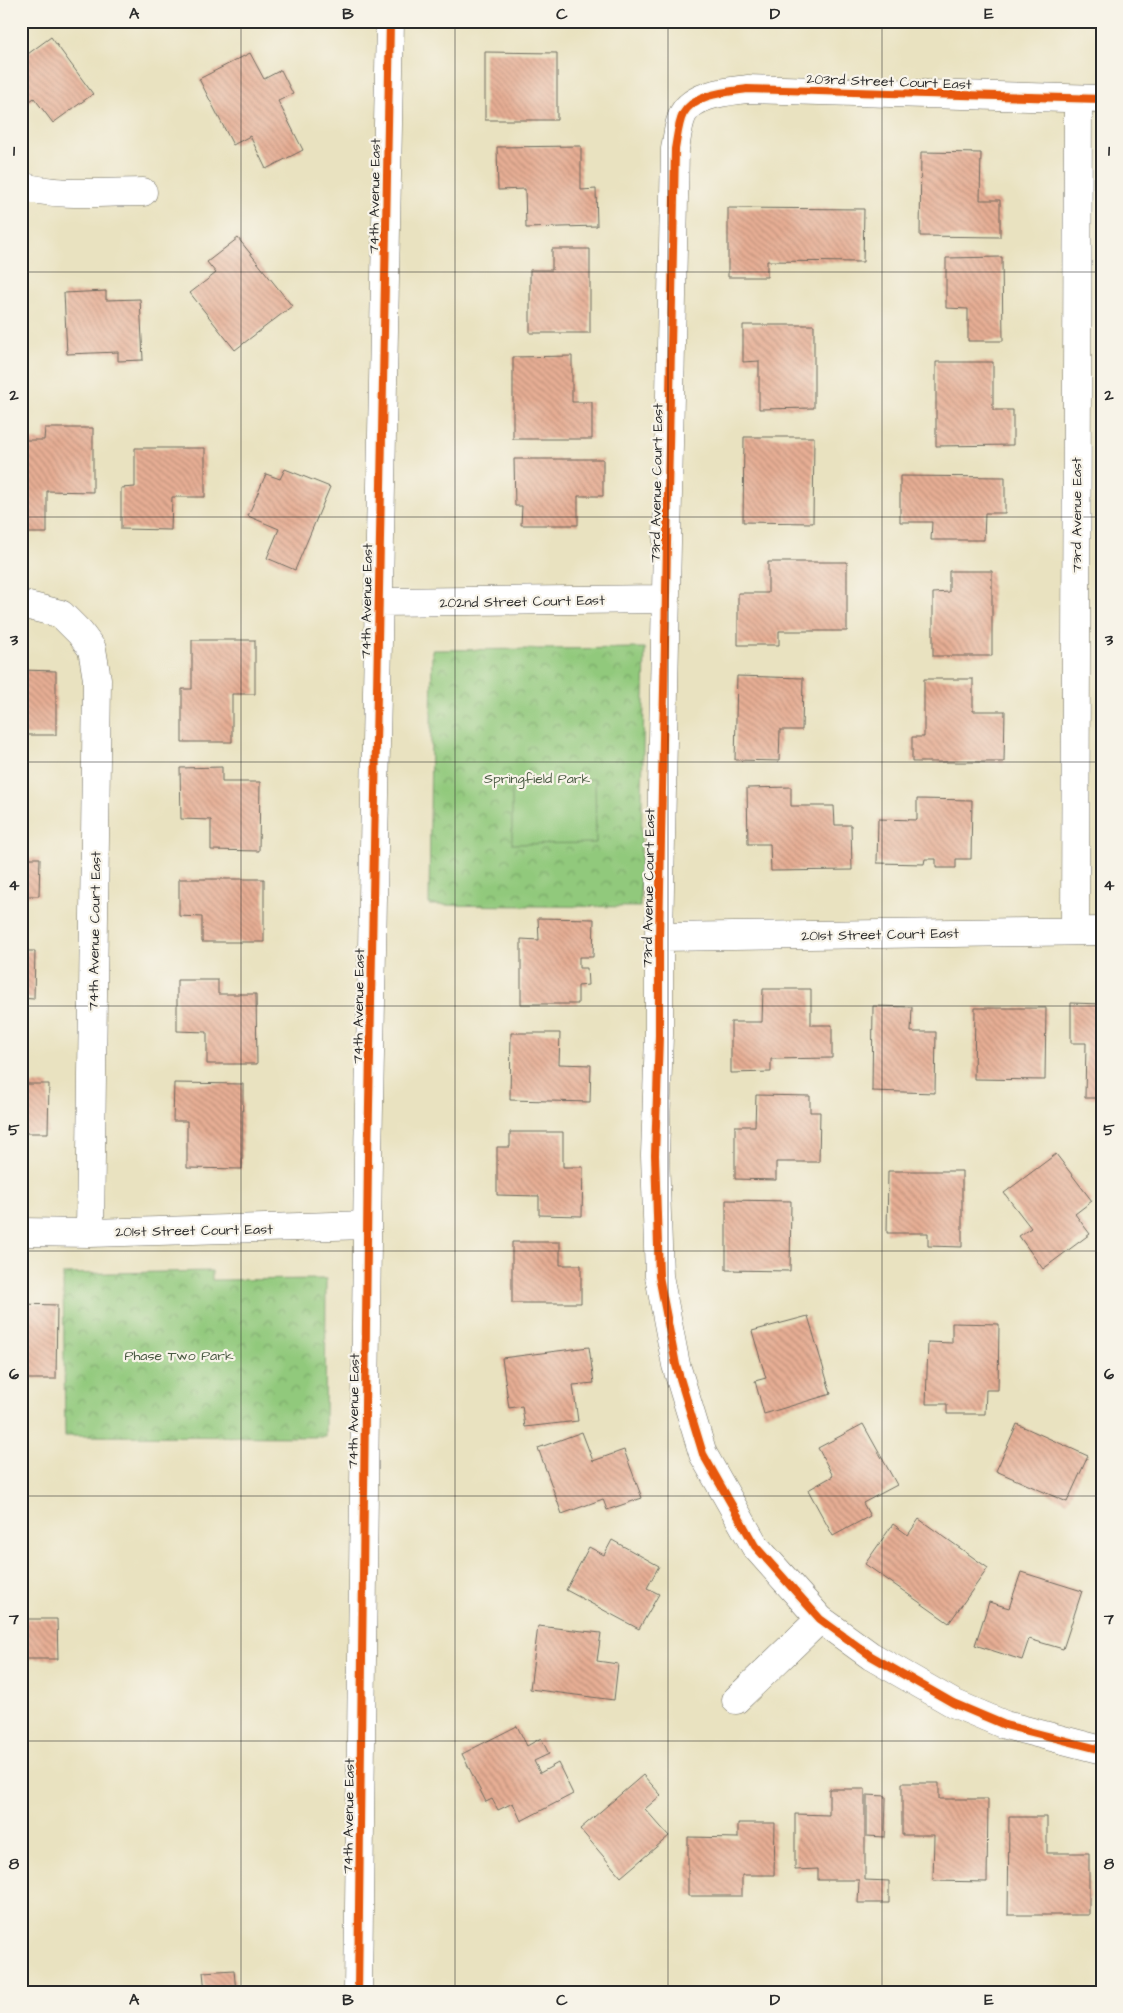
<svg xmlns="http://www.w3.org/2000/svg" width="1123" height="2013" font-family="'Architects Daughter',sans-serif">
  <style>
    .park { fill: url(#park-crowns); stroke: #5e7a54 }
    .garden { fill: #91c97c; stroke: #5e7a54 }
    .building { fill: url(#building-back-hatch) }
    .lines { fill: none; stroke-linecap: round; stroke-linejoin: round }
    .minor-casing { stroke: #6e6b5f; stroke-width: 29 }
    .minor { stroke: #fff; stroke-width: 28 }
    .cycleway-casing { stroke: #f7f3e8; stroke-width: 11 }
    .cycleway { stroke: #e8590c; stroke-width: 8 }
    .grid { fill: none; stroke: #2b2b2b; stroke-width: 1; stroke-opacity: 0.55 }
    .labels { text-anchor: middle; stroke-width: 4.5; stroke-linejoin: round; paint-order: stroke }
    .street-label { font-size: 14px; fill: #2b2b2b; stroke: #f7f3e8 }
    .park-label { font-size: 14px; fill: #4a5a43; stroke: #f7f3e8 }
    .neatline { fill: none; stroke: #2b2b2b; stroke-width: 2 }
    .grid-label { font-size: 16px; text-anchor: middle; font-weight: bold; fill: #2b2b2b }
  </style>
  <defs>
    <pattern id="park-crowns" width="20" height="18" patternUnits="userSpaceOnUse" patternTransform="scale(1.25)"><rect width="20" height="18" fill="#91c97c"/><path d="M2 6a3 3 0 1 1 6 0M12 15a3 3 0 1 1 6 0" fill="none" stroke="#77a366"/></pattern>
    <pattern id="building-back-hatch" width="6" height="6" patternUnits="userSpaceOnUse" patternTransform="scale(1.25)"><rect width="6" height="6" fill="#e7ae94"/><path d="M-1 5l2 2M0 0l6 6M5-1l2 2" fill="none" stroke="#bb8e79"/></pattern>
  </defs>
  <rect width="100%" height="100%" fill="#f7f3e8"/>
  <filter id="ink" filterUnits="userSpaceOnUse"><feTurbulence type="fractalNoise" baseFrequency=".02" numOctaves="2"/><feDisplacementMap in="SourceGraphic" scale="10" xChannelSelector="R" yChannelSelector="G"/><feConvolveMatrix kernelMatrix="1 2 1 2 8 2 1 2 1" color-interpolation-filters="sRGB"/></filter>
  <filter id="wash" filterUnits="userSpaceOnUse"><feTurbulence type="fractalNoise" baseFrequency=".0096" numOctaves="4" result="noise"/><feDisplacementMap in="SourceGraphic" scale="20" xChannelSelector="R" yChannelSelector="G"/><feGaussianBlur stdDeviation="1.12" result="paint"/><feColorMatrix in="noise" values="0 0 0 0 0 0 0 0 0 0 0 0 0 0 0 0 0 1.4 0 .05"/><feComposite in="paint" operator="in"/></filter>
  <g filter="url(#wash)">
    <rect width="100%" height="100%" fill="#e9e2c0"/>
    <path class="park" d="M645 648 640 907 429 905 432 650Z
      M212 1271V1280L326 1279 325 1437 65 1436 63 1274Z"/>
    <path class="garden" d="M595 779 596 843 512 844V780Z"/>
    <g id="blocks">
      <path class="building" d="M51 37 93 94 53 123 34 98 21 108V59Z
        M485 52 557 53V120H485Z
        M250 53 264 79 281 70 293 94 278 101 303 150 266 169 250 136 233 145 199 79Z
        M581 146V190L596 189 597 226 526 228 525 189 498 190 497 147Z
        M921 152 981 153 980 200H1000V237L920 236Z
        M728 208 864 209 863 262 767 261V277H728Z
        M238 238 292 306 235 350 190 293 216 273 207 262Z
        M552 249H590V333H530V270H552Z
        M1002 257 1003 341H968V309L946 308V258Z
        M106 291V300L140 299 143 360 118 361V352L67 354 64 293Z
        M743 325H814V408L759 409V361L743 362Z
        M572 356V402H592V439H513V357Z
        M936 362H993V410H1013V445L936 446Z
        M45 428H93V492L47 491V533H21V440H44Z
        M744 437H814L813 523 743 522Z
        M135 448H205V497H172L171 530 121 529V488L135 487Z
        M514 459H603V496H578V525H521L522 506H515Z
        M285 469 330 487 295 570 267 558 279 529 248 516 266 474 280 479Z
        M900 476 1005 477V513H985L984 540H931L932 522H900Z
        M768 562H847V631H779V645H738V593H768Z
        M949 571H992V656H933V593L949 592Z
        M192 640H255V694H232V742H182V689H192Z
        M21 670 56 671V735H21Z
        M737 676 803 678 802 730H780L779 761 735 760Z
        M924 679H973V711H1005L1004 762H912V737H924Z
        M222 767V782H260L259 851 211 850V820L181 819 180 768Z
        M791 787V806H834L835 825H851L852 870 771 871 770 844H748L747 788Z
        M917 799 972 800 971 859H956V868H936V859H925L924 864 877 863 878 819 917 820Z
        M21 858H40L39 896H21Z
        M179 879H264V942H202V917L179 916Z
        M538 918 594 919 593 957H579V968H587L588 985 578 986V1004H521V939L539 940Z
        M21 951H35L34 999 21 998Z
        M177 980H218V994H256L257 1064H207V1032L177 1031Z
        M763 989H811V1025H832V1058L771 1059V1072L731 1073V1022H762Z
        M1071 1003 1102 1004V1098H1085L1086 1043H1071Z
        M873 1006 912 1007 911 1032H936L935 1093 872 1091Z
        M975 1008H1046L1045 1080 974 1079Z
        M511 1033H560L559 1064 591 1065 590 1102 510 1100Z
        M174 1083 243 1084 242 1169 187 1168V1121H173Z
        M21 1084H49L48 1133H21Z
        M756 1095 810 1096V1112H820L819 1162H776V1180L735 1179V1126H755Z
        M510 1132H563V1167H583L582 1216 539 1215V1196L497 1195V1147H510Z
        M1056 1154 1092 1201 1075 1214 1090 1234 1043 1269 1019 1236 1031 1228 1004 1193Z
        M888 1171H962V1247L928 1246V1233H887Z
        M726 1200 791 1201 790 1271 726 1270Z
        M512 1242H560V1265H581V1303H512Z
        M21 1304 57 1305 56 1379H21Z
        M808 1316 831 1394 764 1414 755 1381 766 1378 752 1331Z
        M952 1323 999 1324 998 1390H986L985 1414H947V1404H926L928 1342 952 1343Z
        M589 1347 594 1383 573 1385 578 1421 525 1427 522 1406 509 1408 502 1358Z
        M863 1424 897 1485 863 1503 870 1516 833 1536 808 1490 833 1476 818 1448Z
        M1017 1424 1088 1456 1067 1502 996 1471Z
        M582 1432 593 1461 624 1450 642 1498 607 1510 603 1499 562 1514 538 1448Z
        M919 1519 988 1568 949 1623 865 1564 893 1524 908 1535Z
        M612 1540 659 1566 647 1588 659 1594 639 1629 566 1590 589 1547 604 1555Z
        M1021 1572 1082 1591 1063 1649 1029 1639 1022 1660 975 1645 989 1602 1009 1608Z
        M21 1619H57L58 1659H21Z
        M538 1626 601 1633 597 1661 618 1664 614 1700 530 1689Z
        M517 1726 527 1746 541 1738 549 1754 534 1761 540 1773 558 1763 573 1794 521 1821 513 1803 498 1810 492 1799 486 1802 462 1754Z
        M643 1775 661 1795 645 1809 669 1836 621 1877 580 1829Z
        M902 1783H939V1799H988L987 1882 933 1881 934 1835H902Z
        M829 1789H865V1880L889 1881V1903H858L859 1880H818V1869L795 1870V1814L829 1815Z
        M867 1795 886 1796 885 1837 867 1836Z
        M1009 1817H1047V1853H1089V1915H1008Z
        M738 1823H775L774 1875H742V1896H688V1837L738 1838Z
        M234 1970 236 1992H205L203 1972Z"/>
    </g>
  </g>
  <g filter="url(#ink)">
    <use href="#blocks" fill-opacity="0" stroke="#6e6b5f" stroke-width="1"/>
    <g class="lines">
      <g class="minor-casing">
        <path id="minor" d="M1102 99 747 89C726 92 694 94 683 114 678 124 677 139 675 149L659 937V1035L655 1155 659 1276 676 1365 703 1454 755 1546 820 1619 871 1656 953 1703 1005 1725 1102 1750
          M21 186C57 197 105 192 143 192
          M378 602 666 599
          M21 604 61 614 80 633 92 649 97 679 90 1233
          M1075 931 1078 100
          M659 937 1102 931
          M21 1232 90 1233 367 1225
          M736 1700 820 1619
          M358 1992 368 1157 390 21"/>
      </g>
      <use href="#minor" class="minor"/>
      <g class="cycleway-casing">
        <path id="cycleway" d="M1102 99 747 89C726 92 694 94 683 114 678 124 677 139 675 149L659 937V1035L655 1155 659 1276 676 1365 703 1454 755 1546 820 1619 871 1656 953 1703 1005 1725 1102 1750
          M358 1992 368 1157 390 21"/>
      </g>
      <use href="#cycleway" class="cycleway"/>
    </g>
  </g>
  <path class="grid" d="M241 21V1992M455 21V1992M668 21V1992M882 21V1992M21 272H1102M21 517H1102M21 762H1102M21 1006H1102M21 1251H1102M21 1496H1102M21 1741H1102"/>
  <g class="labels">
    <g class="street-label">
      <text transform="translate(889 81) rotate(2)" y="5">203rd Street Court East</text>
      <text transform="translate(374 196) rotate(-89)" y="5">74th Avenue East</text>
      <text transform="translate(656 483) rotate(-89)" y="5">73rd Avenue Court East</text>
      <text transform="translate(1076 515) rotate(-90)" y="5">73rd Avenue East</text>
      <text transform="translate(366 601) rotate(-89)" y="5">74th Avenue East</text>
      <text transform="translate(522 601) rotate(-1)" y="5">202nd Street Court East</text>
      <text transform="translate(648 888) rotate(-89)" y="5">73rd Avenue Court East</text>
      <text transform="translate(94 931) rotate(-89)" y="5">74th Avenue Court East</text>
      <text transform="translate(880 934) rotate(-1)" y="5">201st Street Court East</text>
      <text transform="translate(358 1006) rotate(-89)" y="5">74th Avenue East</text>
      <text transform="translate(194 1230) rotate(-1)" y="5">201st Street Court East</text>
      <text transform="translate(353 1411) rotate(-89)" y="5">74th Avenue East</text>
      <text transform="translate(348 1816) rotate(-89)" y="5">74th Avenue East</text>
    </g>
    <g class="park-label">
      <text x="537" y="783">Springfield Park</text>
      <text x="179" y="1360">Phase Two Park</text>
    </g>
  </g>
  <rect width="1123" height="2013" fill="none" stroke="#f7f3e8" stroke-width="55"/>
  <rect x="28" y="28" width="1068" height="1958" class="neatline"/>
  <g class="grid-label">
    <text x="134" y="19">A</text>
    <text x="348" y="19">B</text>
    <text x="562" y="19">C</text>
    <text x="775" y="19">D</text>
    <text x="989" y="19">E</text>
    <text x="14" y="156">1</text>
    <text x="1109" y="156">1</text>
    <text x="14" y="400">2</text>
    <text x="1109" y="400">2</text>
    <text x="14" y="645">3</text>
    <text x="1109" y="645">3</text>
    <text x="14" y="890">4</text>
    <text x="1109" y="890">4</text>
    <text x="14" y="1135">5</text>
    <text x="1109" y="1135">5</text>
    <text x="14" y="1379">6</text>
    <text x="1109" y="1379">6</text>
    <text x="14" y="1624">7</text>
    <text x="1109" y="1624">7</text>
    <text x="14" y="1869">8</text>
    <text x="1109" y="1869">8</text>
    <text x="134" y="2005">A</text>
    <text x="348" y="2005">B</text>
    <text x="562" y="2005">C</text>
    <text x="775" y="2005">D</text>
    <text x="989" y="2005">E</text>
  </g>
</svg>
